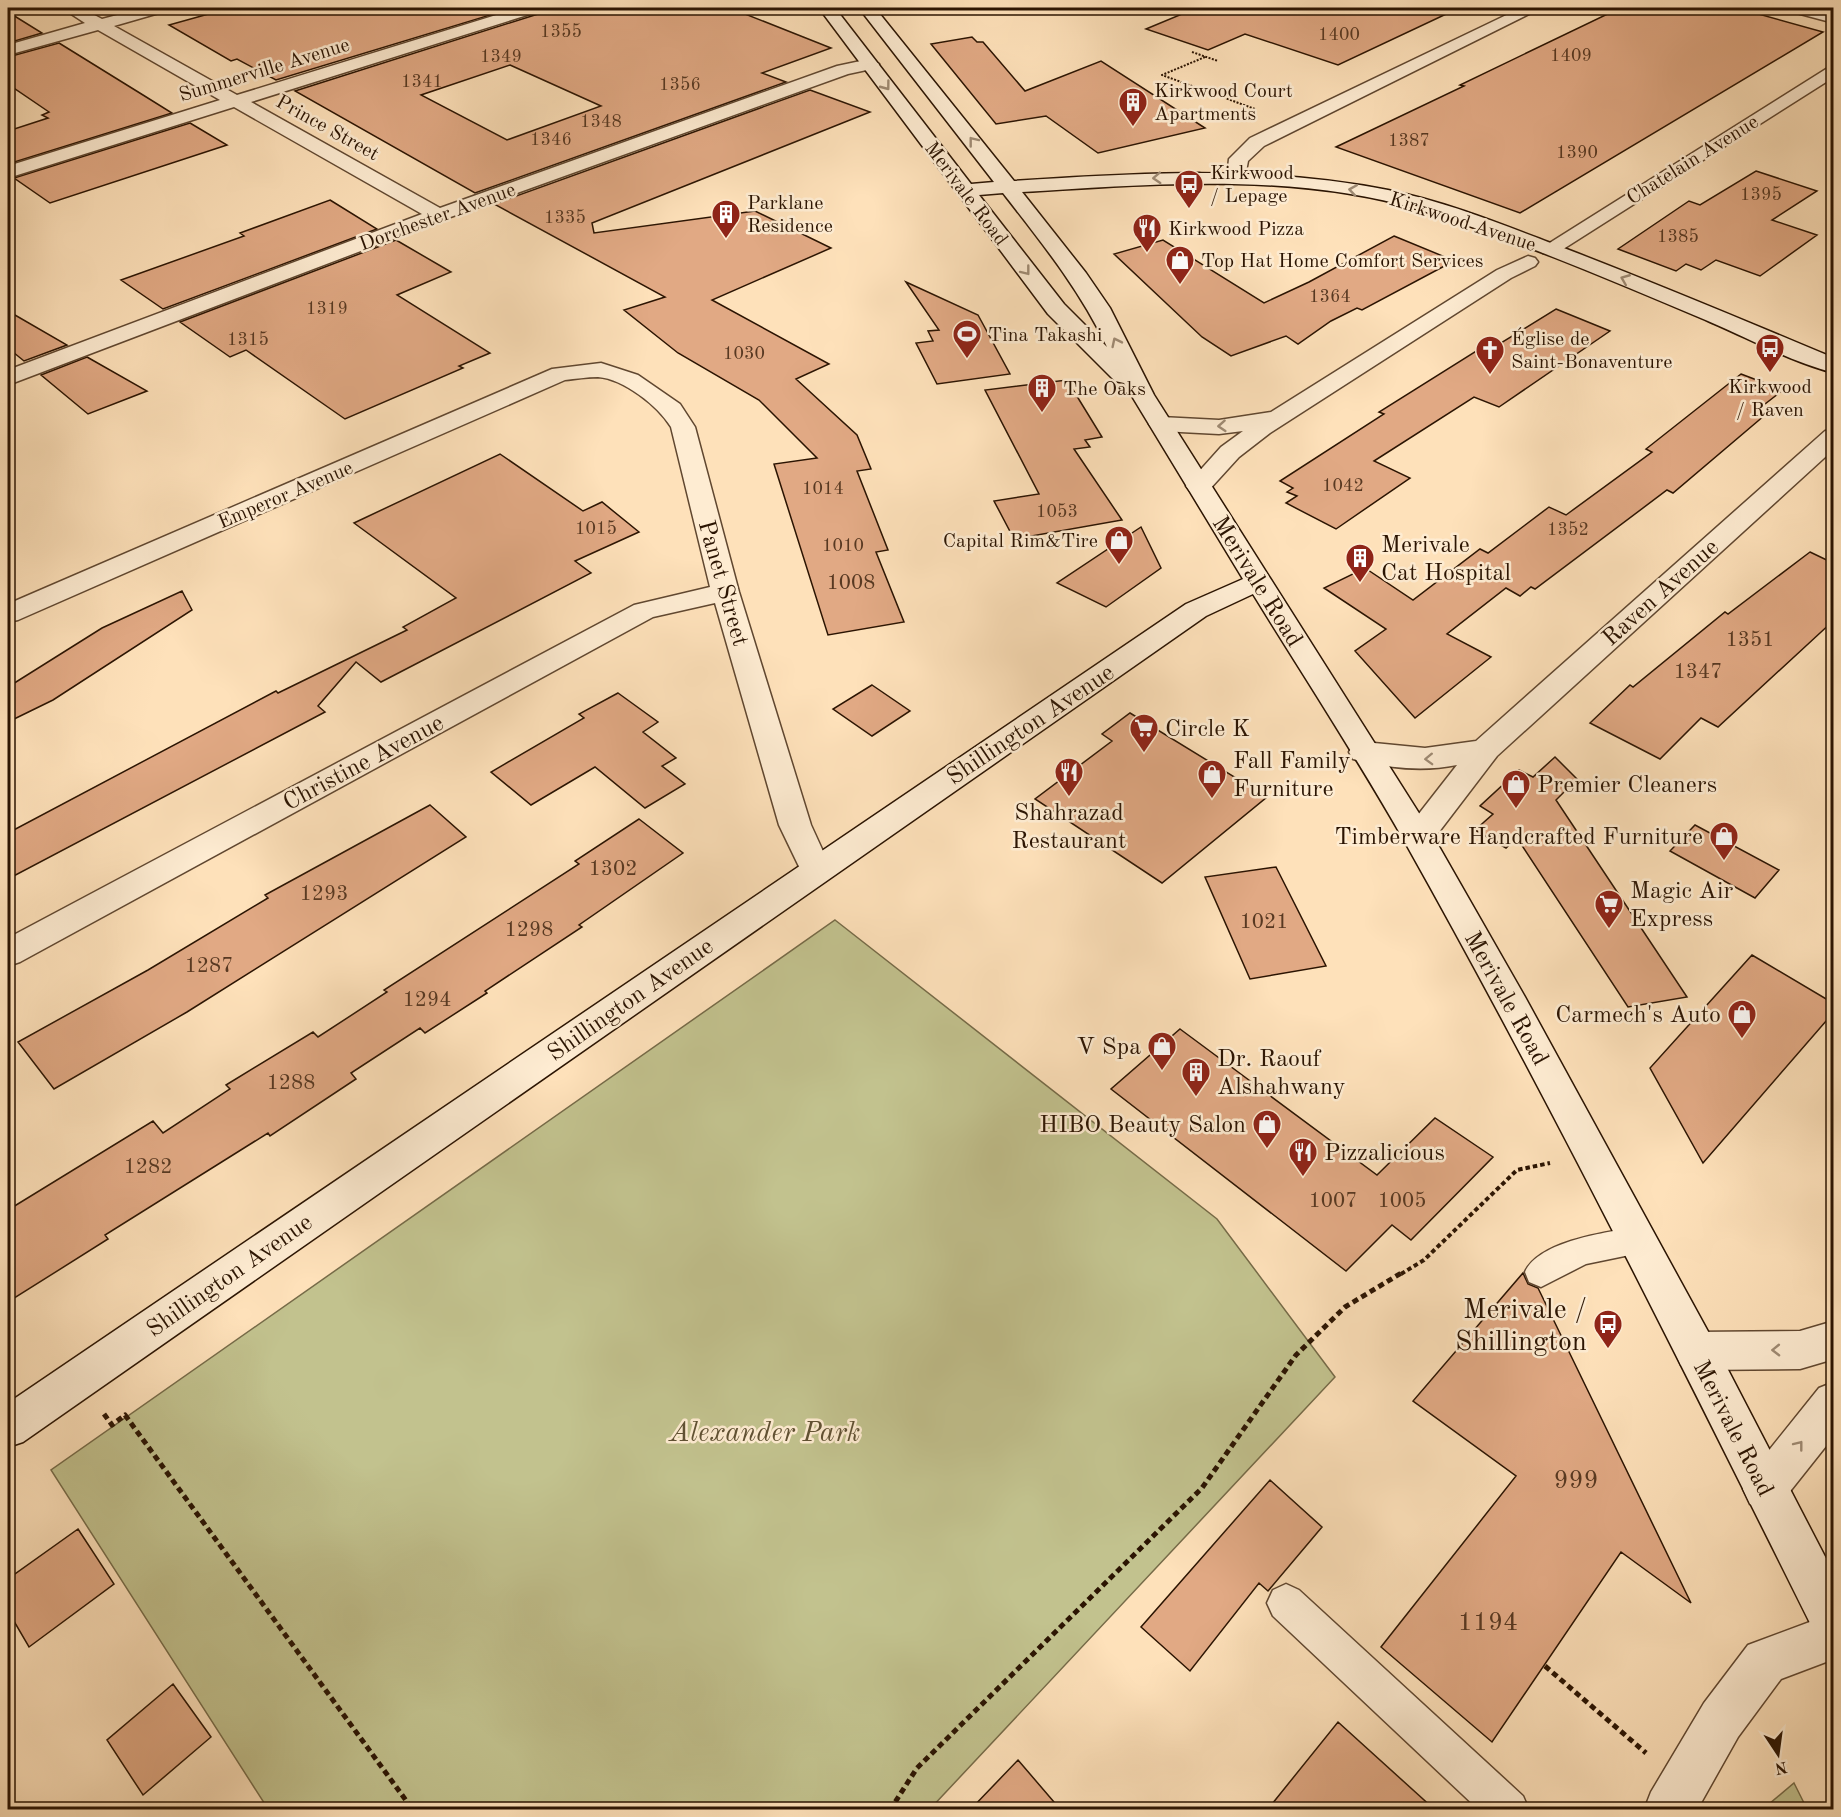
<svg xmlns="http://www.w3.org/2000/svg" width="1841" height="1817" font-family="'Old Standard TT',serif">
  <style>
    .green { fill: #c2c28e; stroke: #766b48; stroke-width: 1.5 }
    .building { fill: #e1a984; stroke: #2b1402; stroke-width: 1.5; fill-rule: evenodd }
    .lines { fill: none; stroke-linecap: round; stroke-linejoin: round }
    .lane-casing { stroke: #604730; stroke-width: 3 }
    .street-casing { stroke: #604730; stroke-width: 3 }
    .secondary-casing { stroke: #2b1402; stroke-width: 3 }
    .path-far2 { stroke: #2b1402; stroke-width: 2; stroke-dasharray: 2 1.5; stroke-linecap: butt }
    .path-far1 { stroke: #2b1402; stroke-width: 4; stroke-dasharray: 4.5 3; stroke-linecap: butt }
    .path { stroke: #2b1402; stroke-width: 5; stroke-dasharray: 6 4; stroke-linecap: butt }
    .lane { fill: #feecd2; fill-rule: evenodd }
    .street { fill: #feecd2; fill-rule: evenodd }
    .secondary { fill: #feecd2; fill-rule: evenodd }
    .oneway { stroke: #9f8b74 }
    .labels { text-anchor: middle; stroke-width: 5; stroke-linejoin: round; paint-order: stroke }
    .far-number-label { font-size: 18px; fill: #583922 }
    .far-street-label { font-size: 20px; fill: #2b1402; stroke: #feecd2 }
    .far-poi-label { font-size: 20px; fill: #2b1402; stroke: #feecd2; text-anchor: start }
    .number-label { font-size: 21px; fill: #583922 }
    .poi-label { font-size: 24px; fill: #2b1402; stroke: #feecd2; text-anchor: start }
    .street-label { font-size: 24px; fill: #2b1402; stroke: #feecd2 }
    .near-number-label { font-size: 26px; fill: #583922 }
    .near-poi-label { font-size: 28px; fill: #2b1402; stroke: #feecd2; text-anchor: end }
    .near-park-label { font-size: 28px; font-style: italic; fill: #605133; stroke: #feecd2 }
  </style>
  <rect width="100%" height="100%" fill="#fee1ba"/>
  <filter id="stains"><feTurbulence type="fractalNoise" baseFrequency=".00333" numOctaves="4"/><feColorMatrix values="0 0 0 0 .2 0 0 0 0 .09 0 0 0 0 .02 0 0 0 .5 -.17"/></filter>
  <radialGradient id="worn" r=".72"><stop offset=".6" stop-color="#630" stop-opacity="0"/><stop offset="1" stop-color="#630" stop-opacity=".3"/></radialGradient>
  <path class="green" d="M835 920 1217 1219 1335 1377 930 1809H268L51 1470Z
    M1794 1783 1807 1809H1763Z"/>
  <path class="building" d="M230 8H513L276 80 237 59 231 61 169 25Z
    M544 8H730L831 48 762 73 786 82 475 193 295 91 541 13ZM510 65 601 106 507 140 421 95Z
    M1188 8H1459L1338 65 1245 34 1208 50 1146 29 1187 12Z
    M1620 8H1737L1823 32 1520 213 1336 147 1464 86 1460 85Z
    M8 12 42 33 8 43Z
    M972 37 977 42H983L1025 91 1101 61 1205 128 1098 153 1046 116 996 124 931 44Z
    M59 43 143 95 172 113 8 164V131L48 118 42 115 49 112 8 84V57Z
    M810 90 870 112 592 223 594 233 755 211 831 248 712 300 829 364 796 379 857 435 871 469 857 471 888 550 876 552 904 622 828 635 774 464 817 458 759 400 678 353 624 310 665 297 494 204Z
    M190 123 227 145 50 203 14 178Z
    M1756 171 1817 191 1772 220 1817 235 1760 276 1716 260 1701 270 1686 264 1676 271 1618 249 1689 201 1700 205Z
    M330 200 377 229 163 309 121 280 244 236 240 233Z
    M1394 236 1445 257 1443 258 1452 262 1362 310 1357 308 1331 321 1298 344 1286 336 1231 356 1202 337 1114 254 1163 240 1264 303 1309 282Z
    M396 240 451 272 397 295 490 353 459 366 463 368 345 419 246 350 230 357 180 322Z
    M906 282 978 315 1010 374 937 384 916 343 933 341 928 331 939 330Z
    M1556 309 1610 331 1499 407 1474 397 1374 461 1410 478 1336 529 1286 503 1297 496 1287 492 1293 488 1280 481 1384 414 1379 412 1481 348 1488 351Z
    M8 311 67 345 24 361 8 348Z
    M87 357 147 391 88 414 41 375Z
    M1741 374 1783 390 1756 411 1765 415 1673 493 1667 490 1535 589 1531 587 1520 596 1506 588 1447 634 1491 657 1415 718 1355 651 1386 629 1324 588 1365 568 1413 600 1480 549 1488 553 1549 507 1566 515 1652 452 1646 449Z
    M1067 380 1102 437 1085 440 1090 447 1074 449 1122 520 1014 539 994 501 1039 494 985 390Z
    M500 454 583 511 602 502 639 532 575 561 591 573 381 682 356 662 318 706 325 712 8 879V833L276 691 278 693 407 630 403 627 456 598 354 523Z
    M1141 527 1161 568 1106 607 1057 583Z
    M1810 552 1833 563V621L1718 727 1701 718 1660 759 1590 723 1630 685 1633 687 1725 612 1728 614Z
    M182 591 192 610 53 700 8 722V687L102 628Z
    M872 685 910 711 872 736 833 709Z
    M618 693 658 722 643 732 676 758 662 766 685 784 645 808 595 767 531 805 491 772 584 718 579 714Z
    M1130 713 1267 797 1162 883 1035 799 1112 741 1102 734Z
    M1555 757 1577 779 1556 800 1687 997 1628 1007 1517 838 1506 848 1475 830 1493 814 1480 806 1519 770 1533 777Z
    M430 805 466 837 187 1012 54 1089 18 1042 148 970 268 898 265 895Z
    M639 819 683 853 579 925 582 927 485 991 487 993 425 1033 420 1028 351 1073 356 1079 270 1136 268 1133 105 1235 108 1239 8 1302V1210L153 1121 163 1133 230 1089 226 1085 313 1032 318 1037 387 992 384 990 579 864 575 861Z
    M1695 825 1779 870 1755 898 1670 851Z
    M1276 867 1326 966 1250 979 1205 877Z
    M1752 955 1833 1003V1013L1703 1163 1650 1068Z
    M1180 1029 1377 1175 1435 1118 1493 1157 1411 1240 1392 1225 1346 1271 1111 1089Z
    M1523 1273 1528 1284 1538 1288 1691 1603 1621 1552 1492 1742 1381 1647 1516 1476 1413 1401Z
    M1270 1480 1322 1527 1268 1591 1259 1583 1190 1671 1141 1627Z
    M78 1529 114 1584 29 1647 8 1611V1579Z
    M173 1684 211 1737 143 1795 107 1740Z
    M1338 1722 1434 1809H1268Z
    M1018 1760 1060 1809H971Z"/>
  <g class="lines">
    <g class="lane-casing">
      <path id="lane" d="M1638 1227 1649 1231 1654 1241 1649 1251 1586 1264 1541 1287 1529 1282 1525 1272C1539 1241 1607 1232 1638 1227Z
        M1286 1584 1299 1590 1523 1796 1529 1810H1479L1273 1616 1267 1603 1273 1590Z"/>
    </g>
    <g class="street-casing">
      <path id="street" d="M62 8H81L102 19 144 8H168L166 11 114 26 237 95 519 8H542L540 11 251 102 440 208 837 66 870 59 879 64 876 68 848 74 445 219 8 385V370L422 214 234 107 8 178V166L220 100 98 30 8 55V45L85 23Z
        M1521 8H1541L1264 146 1248 161 1244 182H1230L1227 178 1229 159 1250 138Z
        M1787 8H1812L1834 13V23L1789 11Z
        M1834 64V77L1557 253H1543L1540 249Z
        M1528 256 1535 258 1538 262 1535 266 1511 278 1270 433 1239 457 1208 491 1199 494 1190 491 1186 486 1221 447 1243 431 1219 434 1161 431 1153 429 1149 424 1153 419 1161 417 1219 420 1271 412 1497 270Z
        M601 363 638 375 680 404 695 427 739 592 811 825 832 871 827 879 816 883 805 879 779 825 715 603 653 617 20 962 8 966V938L634 605 710 587 671 427C658 406 624 379 598 377 587 377 575 379 565 380L18 620 8 622V604L552 369Z
        M1834 429V449L1497 756 1429 845 1418 848 1407 845 1402 837 1407 829 1457 765C1423 772 1386 768 1353 759L1349 752 1353 745 1364 742 1425 748 1476 741 1825 431Z
        M1834 1321V1359L1800 1369 1696 1370 1681 1365 1675 1351 1681 1337 1696 1332 1800 1331Z
        M1834 1382V1436L1780 1504 1765 1511 1750 1504 1743 1489 1750 1474 1819 1388Z
        M1834 1613V1659L1781 1679 1738 1737 1697 1810H1644L1651 1792 1704 1703 1748 1645Z"/>
    </g>
    <g class="secondary-casing">
      <path id="secondary" d="M819 8H835L971 184 994 182 859 8H875L1014 181C1139 173 1264 165 1388 190 1443 201 1496 222 1548 242 1644 278 1738 318 1834 358V373C1791 362 1748 338 1708 321 1613 281 1518 240 1420 210 1293 172 1153 184 1022 192L1086 273 1110 308 1154 395 1429 829 1525 997 1711 1337 1834 1574V1646L1818 1639C1685 1372 1552 1104 1406 844 1358 759 1304 677 1253 594L1206 616 23 1442 8 1447V1403L1186 604 1243 579 1124 383 1115 381 1048 314ZM1003 193C1042 243 1080 290 1107 347L1064 304 979 195Z"/>
    </g>
    <path class="path-far2" d="M1192 52 1218 61
      M1205 57 1162 75 1255 109"/>
    <path class="path-far1" d="M1401 1274 1424 1260 1517 1170 1550 1163"/>
    <path class="path" d="M104 1414 112 1425 125 1415 413 1810
      M1545 1666 1646 1753
      M890 1810 917 1768 1202 1488 1296 1355 1345 1307 1403 1272"/>
    <use href="#lane" class="lane"/>
    <use href="#street" class="street"/>
    <use href="#secondary" class="secondary"/>
  </g>
  <defs><path id="oneway-chevron" d="M-2-3.5L2.5 0L-2 3.5" fill="none" stroke-width="1.6" stroke-linecap="round" stroke-linejoin="round" transform="scale(1.5)"/></defs>
  <g class="oneway">
    <use href="#oneway-chevron" transform="translate(886 86) rotate(53)"/>
    <use href="#oneway-chevron" transform="translate(973 141) rotate(-128)"/>
    <use href="#oneway-chevron" transform="translate(1157 178) rotate(177)"/>
    <use href="#oneway-chevron" transform="translate(1353 190) rotate(-171)"/>
    <use href="#oneway-chevron" transform="translate(1026 271) rotate(52)"/>
    <use href="#oneway-chevron" transform="translate(1625 279) rotate(-158)"/>
    <use href="#oneway-chevron" transform="translate(1116 342) rotate(-116)"/>
    <use href="#oneway-chevron" transform="translate(1222 426) rotate(176)"/>
    <use href="#oneway-chevron" transform="translate(1429 759) rotate(178)"/>
    <use href="#oneway-chevron" transform="translate(1776 1350) rotate(179)"/>
    <use href="#oneway-chevron" transform="translate(1799 1445) rotate(-52)"/>
  </g>
  <defs>
    <g id="building-pin" transform="scale(1.5)"><path d="M0 17L-7.5 6A9.5 9.5 0 1 1 7.5 6Z" fill="#8f2418" stroke="#feecd2"/><path d="M-4-6H4V6H1V3H-1V6H-4ZM-2.5-4.3h1.7v1.8h-1.7ZM.8-4.3h1.7v1.8H.8ZM-2.5-1h1.7V.8h-1.7ZM.8-1h1.7V.8H.8Z" fill="#fff"/></g>
    <g id="bus-pin" transform="scale(1.5)"><path d="M0 17L-7.5 6A9.5 9.5 0 1 1 7.5 6Z" fill="#8f2418" stroke="#feecd2"/><path d="M-5-6H5V4H4V6H2V4H-2V6H-4V4H-5ZM-3.5-4V0h7V-4ZM-3.5 1.2v1.5H-2V1.2ZM2 1.2v1.5H3.5V1.2Z" fill="#fff"/></g>
    <g id="restaurant-pin" transform="scale(1.5)"><path d="M0 17L-7.5 6A9.5 9.5 0 1 1 7.5 6Z" fill="#8f2418" stroke="#feecd2"/><path d="M-5-6h1v4h1v-4h1v4h1v-4h1v5L-1.5 .5V6h-2V.5L-5-1ZM5-6V6H3V1.5H1.5Q1.5-4 5-6Z" fill="#fff"/></g>
    <g id="shop-pin" transform="scale(1.5)"><path d="M0 17L-7.5 6A9.5 9.5 0 1 1 7.5 6Z" fill="#8f2418" stroke="#feecd2"/><path d="M-5-2.5h2.3a2.7 3.5 0 0 1 5.4 0H5L5.5 6h-11ZM-1.5-2.5h3a1.5 2.3 0 0 0-3 0Z" fill="#fff"/></g>
    <g id="stadium-pin" transform="scale(1.5)"><path d="M0 17L-7.5 6A9.5 9.5 0 1 1 7.5 6Z" fill="#8f2418" stroke="#feecd2"/><path d="M0-5a6.5 5 0 1 0 0 10a6.5 5 0 1 0 0-10ZM-3.5-1.8h7v3.6h-7Z" fill="#fff"/></g>
    <g id="church-pin" transform="scale(1.5)"><path d="M0 17L-7.5 6A9.5 9.5 0 1 1 7.5 6Z" fill="#8f2418" stroke="#feecd2"/><path d="M-1.2-6h2.4v3.5h3.3v2.4h-3.3V6h-2.4V-.1h-3.3v-2.4h3.3Z" fill="#fff"/></g>
    <g id="supermarket-pin" transform="scale(1.5)"><path d="M0 17L-7.5 6A9.5 9.5 0 1 1 7.5 6Z" fill="#8f2418" stroke="#feecd2"/><path d="M-6-5.5h2.5l.6 2H6L4.5 2H-2.5L-4.4-4H-6ZM-1.5 3.2a1.3 1.3 0 1 0 .1 0ZM3 3.2a1.3 1.3 0 1 0 .1 0Z" fill="#fff"/></g>
  </defs>
  <g fill-rule="evenodd">
    <use href="#building-pin" x="1133" y="102"/>
    <use href="#bus-pin" x="1189" y="184"/>
    <use href="#building-pin" x="726" y="214"/>
    <use href="#restaurant-pin" x="1147" y="228"/>
    <use href="#shop-pin" x="1180" y="260"/>
    <use href="#stadium-pin" x="967" y="334"/>
    <use href="#bus-pin" x="1770" y="348"/>
    <use href="#church-pin" x="1490" y="350"/>
    <use href="#building-pin" x="1042" y="388"/>
    <use href="#shop-pin" x="1119" y="540"/>
    <use href="#building-pin" x="1360" y="558"/>
    <use href="#supermarket-pin" x="1144" y="728"/>
    <use href="#restaurant-pin" x="1069" y="772"/>
    <use href="#shop-pin" x="1212" y="774"/>
    <use href="#shop-pin" x="1516" y="784"/>
    <use href="#shop-pin" x="1724" y="836"/>
    <use href="#supermarket-pin" x="1609" y="904"/>
    <use href="#shop-pin" x="1742" y="1014"/>
    <use href="#shop-pin" x="1162" y="1046"/>
    <use href="#building-pin" x="1196" y="1072"/>
    <use href="#shop-pin" x="1267" y="1124"/>
    <use href="#restaurant-pin" x="1303" y="1152"/>
    <use href="#bus-pin" x="1608" y="1324"/>
  </g>
  <g class="labels">
    <g class="far-number-label">
      <text x="561" y="37">1355</text>
      <text x="1339" y="40">1400</text>
      <text x="1571" y="61">1409</text>
      <text x="501" y="62">1349</text>
      <text x="422" y="87">1341</text>
      <text x="680" y="90">1356</text>
      <text x="601" y="127">1348</text>
      <text x="551" y="145">1346</text>
      <text x="1409" y="146">1387</text>
      <text x="1577" y="158">1390</text>
      <text x="1761" y="200">1395</text>
      <text x="565" y="223">1335</text>
      <text x="1678" y="242">1385</text>
      <text x="1330" y="302">1364</text>
      <text x="327" y="314">1319</text>
      <text x="248" y="345">1315</text>
      <text x="744" y="359">1030</text>
      <text x="1343" y="491">1042</text>
      <text x="823" y="494">1014</text>
      <text x="1057" y="517">1053</text>
      <text x="596" y="534">1015</text>
      <text x="1568" y="535">1352</text>
      <text x="843" y="551">1010</text>
    </g>
    <g class="far-street-label">
      <text transform="translate(264 69) rotate(-17)" y="7">Summerville Avenue</text>
      <text transform="translate(328 127) rotate(29)" y="7">Prince Street</text>
      <text transform="translate(1692 159) rotate(-32)" y="7">Chatelain Avenue</text>
      <text transform="translate(967 193) rotate(53)" y="7">Merivale Road</text>
      <text transform="translate(437 216) rotate(-20)" y="7">Dorchester Avenue</text>
      <text transform="translate(1463 221) rotate(18)" y="7">Kirkwood Avenue</text>
      <text transform="translate(285 494) rotate(-23)" y="7">Emperor Avenue</text>
    </g>
    <g class="far-poi-label">
      <text x="1154" y="97">Kirkwood Court<tspan x="1154" dy="23">Apartments</tspan></text>
      <text x="1210" y="179">Kirkwood<tspan x="1210" dy="23">/ Lepage</tspan></text>
      <text x="747" y="209">Parklane<tspan x="747" dy="23">Residence</tspan></text>
      <text x="1168" y="235">Kirkwood Pizza</text>
      <text x="1201" y="267">Top Hat Home Comfort Services</text>
      <text x="988" y="341">Tina Takashi</text>
      <text x="1511" y="345">Église de<tspan x="1511" dy="23">Saint-Bonaventure</tspan></text>
      <text x="1770" y="393" text-anchor="middle">Kirkwood<tspan x="1770" dy="23">/ Raven</tspan></text>
      <text x="1063" y="395">The Oaks</text>
      <text x="1098" y="547" text-anchor="end">Capital Rim&amp;Tire</text>
    </g>
    <g class="number-label">
      <text x="851" y="589">1008</text>
      <text x="1750" y="646">1351</text>
      <text x="1698" y="678">1347</text>
      <text x="613" y="875">1302</text>
      <text x="324" y="900">1293</text>
      <text x="1264" y="928">1021</text>
      <text x="529" y="936">1298</text>
      <text x="209" y="972">1287</text>
      <text x="427" y="1006">1294</text>
      <text x="291" y="1089">1288</text>
      <text x="148" y="1173">1282</text>
      <text x="1333" y="1207">1007</text>
      <text x="1402" y="1207">1005</text>
    </g>
    <g class="poi-label">
      <text x="1381" y="552">Merivale<tspan x="1381" dy="28">Cat Hospital</tspan></text>
      <text x="1165" y="736">Circle K</text>
      <text x="1233" y="768">Fall Family<tspan x="1233" dy="28">Furniture</tspan></text>
      <text x="1537" y="792">Premier Cleaners</text>
      <text x="1069" y="820" text-anchor="middle">Shahrazad<tspan x="1069" dy="28">Restaurant</tspan></text>
      <text x="1703" y="844" text-anchor="end">Timberware Handcrafted Furniture</text>
      <text x="1630" y="898">Magic Air<tspan x="1630" dy="28">Express</tspan></text>
      <text x="1721" y="1022" text-anchor="end">Carmech's Auto</text>
      <text x="1141" y="1054" text-anchor="end">V Spa</text>
      <text x="1217" y="1066">Dr. Raouf<tspan x="1217" dy="28">Alshahwany</tspan></text>
      <text x="1246" y="1132" text-anchor="end">HIBO Beauty Salon</text>
      <text x="1324" y="1160">Pizzalicious</text>
    </g>
    <g class="street-label">
      <text transform="translate(1258 581) rotate(58)" y="8">Merivale Road</text>
      <text transform="translate(724 583) rotate(74)" y="8">Panet Street</text>
      <text transform="translate(1660 592) rotate(-42)" y="8">Raven Avenue</text>
      <text transform="translate(1030 724) rotate(-34)" y="8">Shillington Avenue</text>
      <text transform="translate(363 762) rotate(-28)" y="8">Christine Avenue</text>
      <text transform="translate(1507 998) rotate(61)" y="8">Merivale Road</text>
      <text transform="translate(630 999) rotate(-35)" y="8">Shillington Avenue</text>
      <text transform="translate(229 1275) rotate(-35)" y="8">Shillington Avenue</text>
      <text transform="translate(1734 1428) rotate(63)" y="8">Merivale Road</text>
    </g>
    <g class="near-number-label">
      <text x="1576" y="1488">999</text>
      <text x="1488" y="1630">1194</text>
    </g>
    <g class="near-poi-label">
      <text x="1587" y="1318">Merivale /<tspan x="1587" dy="32">Shillington</tspan></text>
    </g>
    <g class="near-park-label">
      <text x="765" y="1441">Alexander Park</text>
    </g>
  </g>
  <rect width="1841" height="1817" fill="none" stroke="#fee1ba" stroke-width="30"/>
  <rect x="9" y="9" width="1823" height="1799" fill="none" stroke="#2b1402" stroke-width="3"/>
  <rect x="15" y="15" width="1811" height="1787" fill="none" stroke="#2b1402" stroke-width="1.5"/>
  <g transform="translate(1778 1754) rotate(167)" stroke="#feecd2" stroke-width="4.5" paint-order="stroke">
  <path d="M0-4.5L10 22L0 15L-10 22Z" fill="#2b1402"/>
  <text y="-9" font-size="16" font-weight="bold" text-anchor="middle" fill="#2b1402">N</text>
  </g>
  <rect width="100%" height="100%" filter="url(#stains)"/>
  <rect width="100%" height="100%" fill="url(#worn)"/>
</svg>
